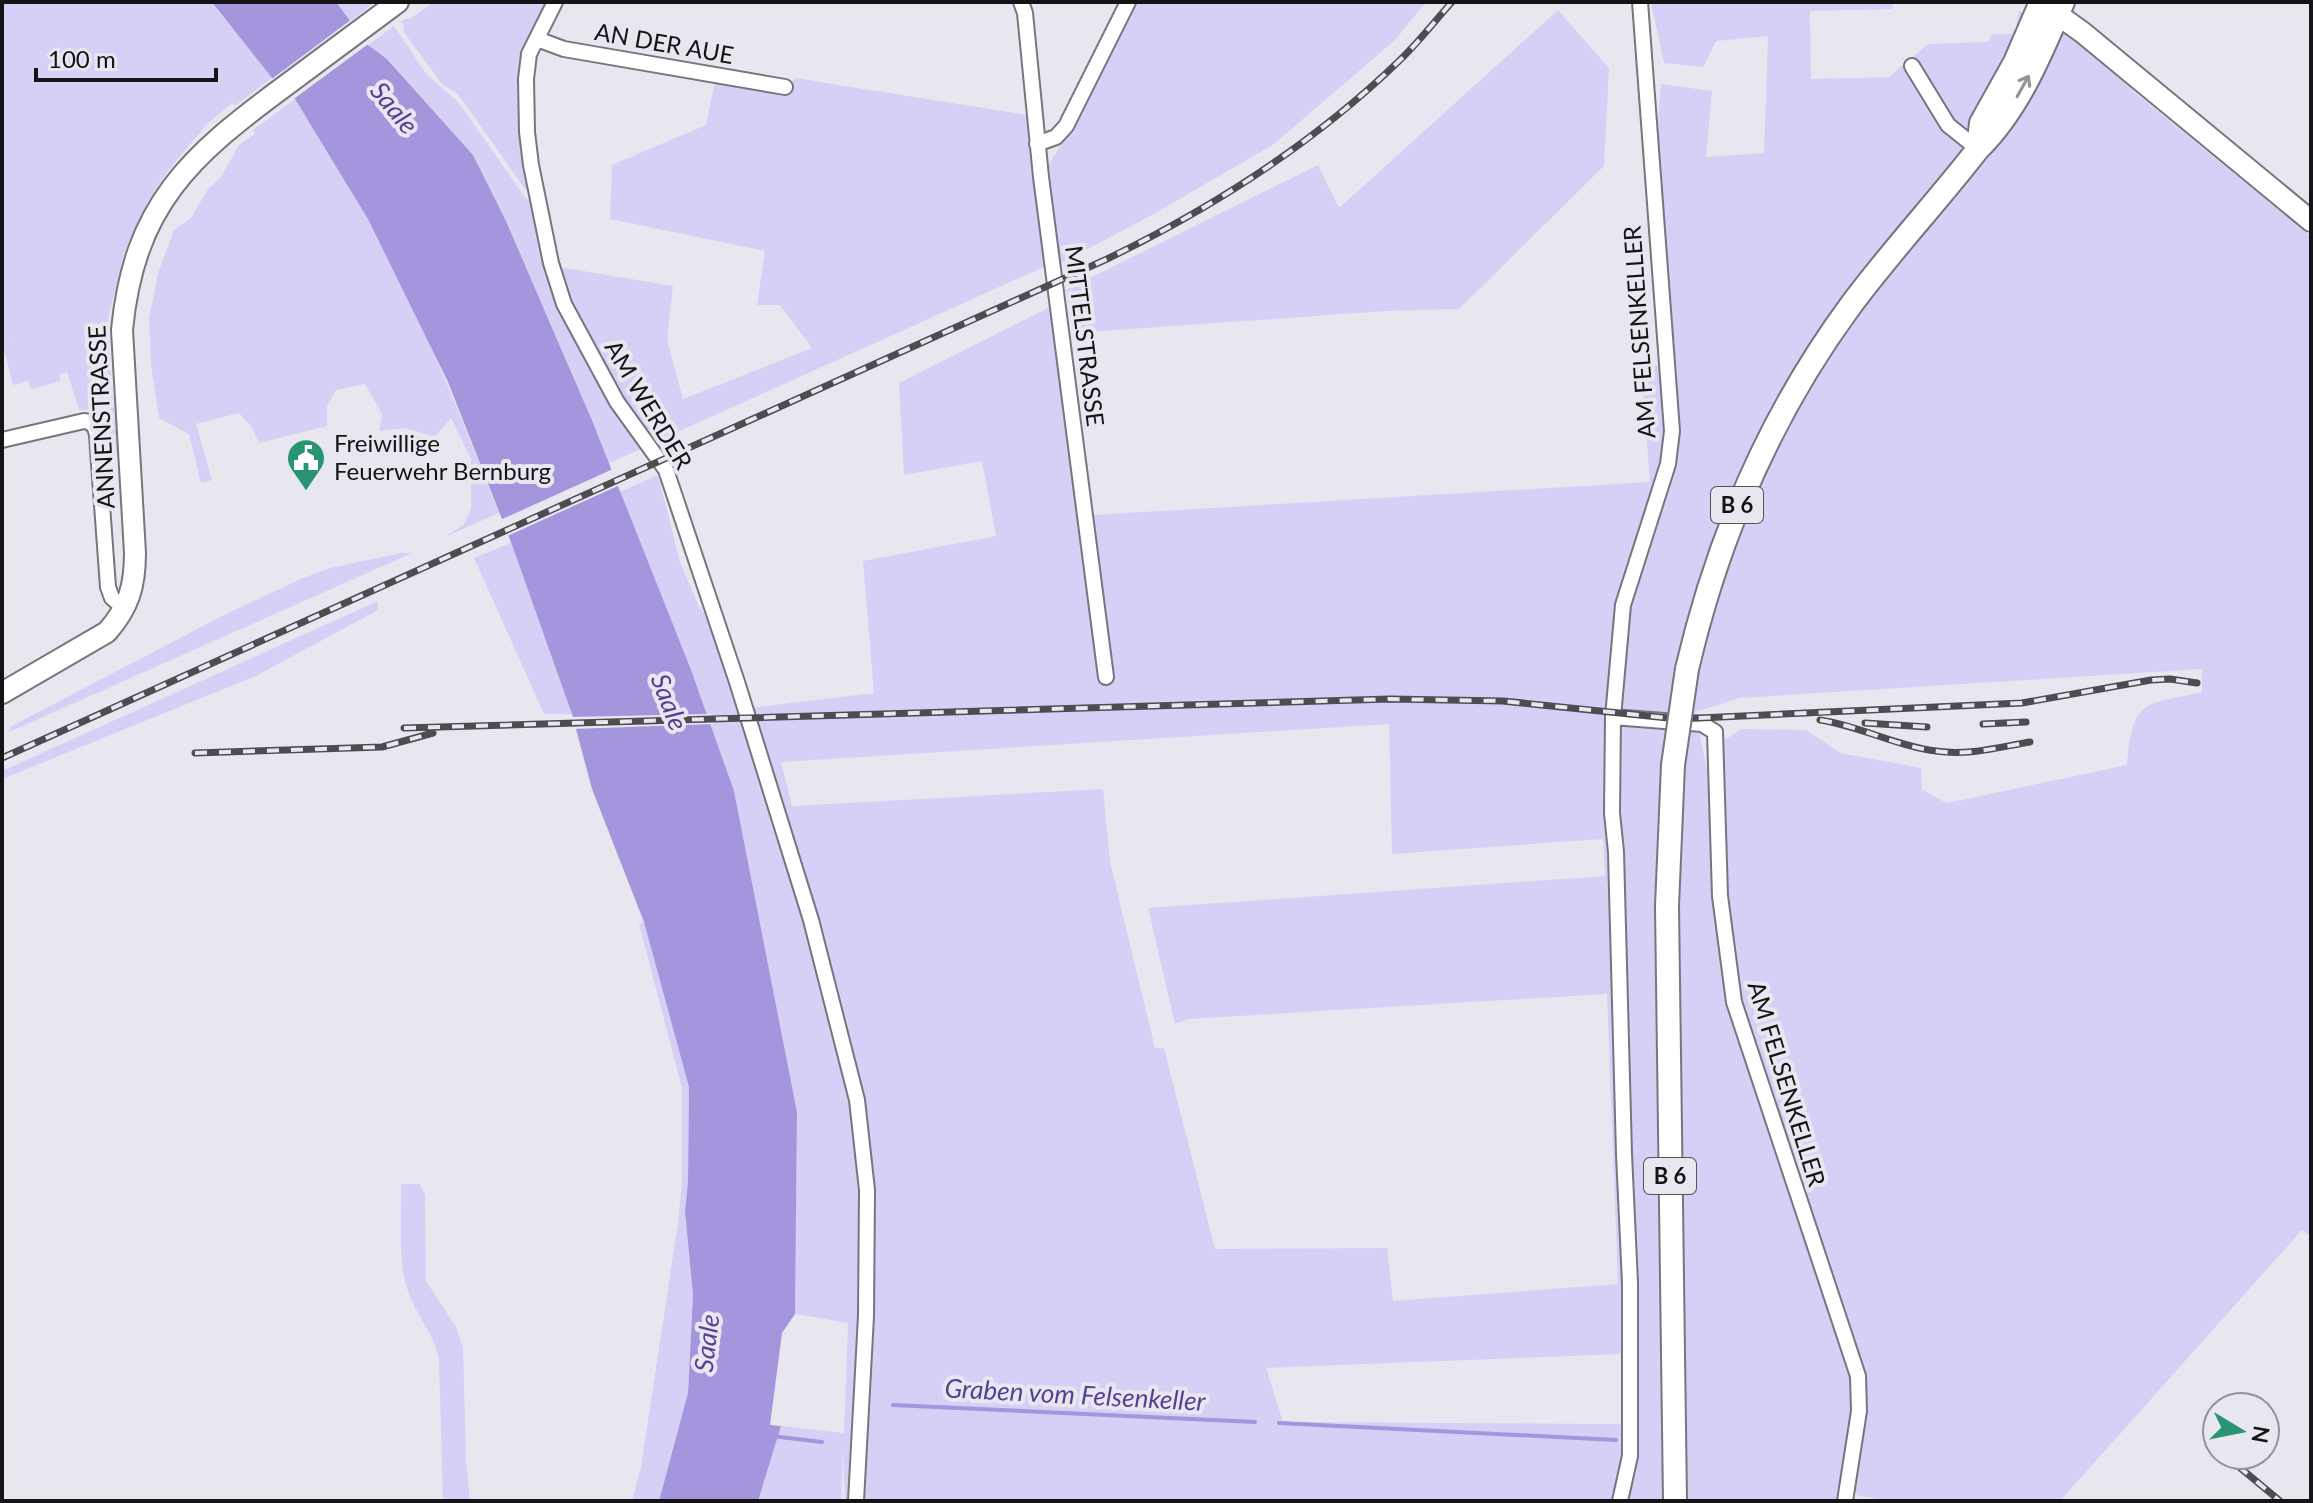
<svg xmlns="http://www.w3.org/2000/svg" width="2313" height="1503" font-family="Lato,sans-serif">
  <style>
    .green { fill: #d6cff6; fill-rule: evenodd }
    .water { fill: #a495dd }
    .pier { fill: #e8e7f0 }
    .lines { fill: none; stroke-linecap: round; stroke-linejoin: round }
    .stream { stroke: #a495dd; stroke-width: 4 }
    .street-casing { stroke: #77757e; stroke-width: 18 }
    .secondary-casing { stroke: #77757e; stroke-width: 24 }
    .primary-casing { stroke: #77757e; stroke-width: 26 }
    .street { stroke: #fff; stroke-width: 14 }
    .secondary { stroke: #fff; stroke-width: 20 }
    .primary { stroke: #fff; stroke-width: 22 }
    .rail-casing { stroke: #4d4c51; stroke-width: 7 }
    .rail { stroke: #e8e7f0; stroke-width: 4; stroke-dasharray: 12; stroke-linecap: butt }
    .primary-bridge-casing { stroke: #77757e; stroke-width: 26; stroke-linecap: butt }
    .primary-bridge { stroke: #fff; stroke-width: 22 }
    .oneway { stroke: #959596 }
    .labels { text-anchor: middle; stroke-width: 8; stroke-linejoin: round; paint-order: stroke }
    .shield { fill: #e8e7f0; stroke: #545357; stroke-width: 2 }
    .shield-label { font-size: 22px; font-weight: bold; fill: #141316 }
    .street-label { font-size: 24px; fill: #141316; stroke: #e8e7f0 }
    .poi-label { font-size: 24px; fill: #141316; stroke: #e8e7f0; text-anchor: start }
    .water-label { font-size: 26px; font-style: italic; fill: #573f93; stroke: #e8e7f0 }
  </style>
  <rect width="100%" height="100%" fill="#e8e7f0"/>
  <path class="green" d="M2 2H212L272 78 235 106 232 103 207 124 167 172 147 203 124 253 107 324 118 458 102 409 79 410 65 365 67 372 59 375 61 381 31 389 28 381 13 385 2 341 11 338 2 340Z
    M336 2H375L349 22Z
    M434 2H547C540 15 532 28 527 42 513 93 518 142 530 193L525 189 458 94 442 84 403 31 404 24 400 22 406 18 408 20Z
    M1134 2H1426L1395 40 1274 144 1152 215 1059 264 1049 165 1080 111Z
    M1651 2H1893L1892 9 1810 11 1811 79 1889 77 1928 44 1988 42 1992 34H2015L2019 11 2069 32 2140 97 2311 236V1237L2302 1230 2060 1501H1874V1498L1858 1496 1852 1489 1867 1389 1864 1368 1844 1321 1739 995 1721 841 1723 741 1741 729 1806 730 1841 753 1921 768 1922 790 1947 803 2127 765C2133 697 2143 706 2202 692V669L1740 698 1695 712 1707 769 1711 839 1728 986C1724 1000 1728 1012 1736 1024L1849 1362 1854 1400 1841 1501H845L843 1453 841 1501H758L781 1426 844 1433 848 1323 795 1314 797 1112 734 791 619 492 658 475 680 562 699 607 709 620 741 709 874 693 863 561 996 536 982 461 904 475 899 383 1054 305 1099 674 1110 672 1093 515 1650 482 1641 366H1673L1655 160 1661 84 1712 91 1706 157 1764 153 1768 36 1716 41 1703 67 1664 63ZM1389 724 1392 854 1603 839 1605 876 1148 908 1175 1024 1188 1019 1607 994 1618 1284 1393 1301 1387 1248 1215 1249 1164 1048H1155L1110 862 1103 789 792 806 781 762ZM1622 1354V1424L1283 1422 1266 1368Z
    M1558 10 1609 68 1604 166 1459 309 1386 311 1074 333 1066 290 1318 165 1339 208Z
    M394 26 427 75 459 103 526 199 531 200C541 236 549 273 562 308 581 359 611 404 643 448L607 464 591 418 546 313 473 155 388 59 368 45Z
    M795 78 1027 115 1046 266 653 443 618 395 575 308 559 267 673 286 667 340 683 399 812 348 780 305H757L765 251 610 219 612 165 706 125 715 82 786 92Z
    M295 99C318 137 343 174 365 213 418 309 459 411 499 513L445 537 464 524 471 509V459L451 418 435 437 405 428 379 431 382 414 365 384 336 390 327 406V426L259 443 251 426 239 413 196 424 212 480 201 483 189 434 159 418 151 366 149 319 158 273 174 230 191 218 208 189 221 177 239 145 255 134 253 130Z
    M542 530 572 714H544L474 558Z
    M401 553H412L9 732 10 727 226 614 303 578 330 568Z
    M378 601V610L256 676 2 779V771Z
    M644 922 689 1087 688 1182 685 1211 693 1295 688 1393 659 1501H632L641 1467 678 1223 682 1181V1088L639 924Z
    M401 1184H420L425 1195 426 1281 456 1327 463 1347 466 1458 470 1501H443L439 1360C435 1335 416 1315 408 1291 397 1262 402 1216 401 1184Z"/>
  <path class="water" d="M212 2H336L368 45 387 59 473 155 505 219 591 418 691 670 734 791 797 1112 795 1314 782 1333 770 1425 781 1426 758 1501H659L688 1393 693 1295 685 1211 688 1182 689 1087 644 922 592 789 572 714 511 542 448 382 368 219 326 150 295 99 272 78Z"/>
  <path class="pier" d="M352 19 371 42 291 101 269 81Z
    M613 469 620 485 505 537 498 521Z
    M711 714 714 724 572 729 569 717Z"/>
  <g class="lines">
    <path class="stream" d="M893 1405 1255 1422
      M1279 1423 1616 1440
      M772 1436 822 1442"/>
    <g class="street-casing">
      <path id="street" d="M555 2 529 54 526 79 527 132 531 165 551 263 564 304 617 402 666 470 737 682 811 920 857 1100 867 1190 866 1316 856 1501
        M1021 2 1025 13 1041 177 1106 677
        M537 39 564 49 785 87
        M1912 66 1948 125 1978 149
        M1037 144 1056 137 1066 126 1128 2
        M2 440 84 421C99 422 97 439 98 450L108 587 112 598 125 609
        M1613 717 1702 724 1715 732 1720 896 1734 1002 1858 1376 1859 1411 1845 1501
        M1620 1501 1630 1456V1283L1624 1154 1616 852 1612 813 1613 717 1623 605 1668 464 1672 431 1640 2"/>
    </g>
    <g class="secondary-casing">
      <path id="secondary" d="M2047 7 2082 32 2311 221
        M2 693 107 632C129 607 135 586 135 553L122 330C134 205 190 156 285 86 323 58 360 30 398 2"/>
    </g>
    <g class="primary-casing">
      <path id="primary" d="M1978 149 1981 123 2015 62 2041 2
        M1687 669C1718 536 1770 415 1851 305 1891 251 1937 202 1978 149 2018 110 2041 54 2063 2
        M1673 765 1667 906 1675 1501"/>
    </g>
    <use href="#street" class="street"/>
    <use href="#secondary" class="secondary"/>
    <use href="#primary" class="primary"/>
    <g class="rail-casing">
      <path id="rail" d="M1820 720C1860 726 1896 746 1936 751 1968 756 2000 747 2030 742
        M1865 723 1927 727
        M1983 724 2026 722
        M404 728 1390 699 1503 701 1678 719 2022 703 2151 680 2170 679 2197 683
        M195 753 382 747 433 733
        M2 758 1107 259C1214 207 1313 144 1399 61 1418 43 1434 22 1452 2
        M2238 1466 2280 1501"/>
    </g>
    <use href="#rail" class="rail"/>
    <g class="primary-bridge-casing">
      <path id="primary-bridge" d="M1673 765 1687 669"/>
    </g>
    <use href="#primary-bridge" class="primary-bridge"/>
  </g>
  <defs><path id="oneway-shaft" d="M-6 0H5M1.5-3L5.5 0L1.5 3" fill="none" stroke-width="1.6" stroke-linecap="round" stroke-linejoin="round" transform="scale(2)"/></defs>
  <use class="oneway" href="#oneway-shaft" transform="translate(2023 86) rotate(-61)"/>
  <defs>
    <g id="civic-pin" transform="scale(2)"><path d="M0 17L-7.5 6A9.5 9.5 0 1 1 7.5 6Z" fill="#299473" stroke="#e8e7f0"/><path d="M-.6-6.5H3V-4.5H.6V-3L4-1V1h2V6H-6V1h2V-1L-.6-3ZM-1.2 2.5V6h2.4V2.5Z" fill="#fff"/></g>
  </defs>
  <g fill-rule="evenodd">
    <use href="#civic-pin" x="306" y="458"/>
  </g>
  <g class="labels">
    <g class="shield">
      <rect x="1711" y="487" width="52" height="36" rx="6"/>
      <rect x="1644" y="1158" width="52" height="36" rx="6"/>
    </g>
    <g class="shield-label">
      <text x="1737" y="513">B 6</text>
      <text x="1670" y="1184">B 6</text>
    </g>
    <g class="street-label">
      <text transform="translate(664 44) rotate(10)" y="8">AN DER AUE</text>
      <text transform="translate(1640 332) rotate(-94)" y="8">AM FELSENKELLER</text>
      <text transform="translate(1084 336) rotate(83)" y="8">MITTELSTRASSE</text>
      <text transform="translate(648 405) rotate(59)" y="8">AM WERDER</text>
      <text transform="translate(102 417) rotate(-93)" y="8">ANNENSTRASSE</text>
      <text transform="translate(1786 1084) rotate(73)" y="8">AM FELSENKELLER</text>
    </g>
    <g class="poi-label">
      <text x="334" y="452">Freiwillige<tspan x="334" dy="28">Feuerwehr Bernburg</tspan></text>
    </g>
    <g class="water-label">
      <text transform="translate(394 108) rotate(51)" y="9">Saale</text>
      <text transform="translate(669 702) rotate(69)" y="9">Saale</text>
      <text transform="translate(707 1343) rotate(-83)" y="9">Saale</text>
      <text transform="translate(1075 1395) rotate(3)" y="9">Graben vom Felsenkeller</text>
    </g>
  </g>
  <rect width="2313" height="1503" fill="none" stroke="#141316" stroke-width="8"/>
  <g transform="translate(2241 1431) rotate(100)"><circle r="38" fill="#e8e7f0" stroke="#939299" stroke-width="2"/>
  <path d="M0-6L14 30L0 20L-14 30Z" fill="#299473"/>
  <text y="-12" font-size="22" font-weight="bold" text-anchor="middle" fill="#141316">N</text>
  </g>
  <path d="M36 68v12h180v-12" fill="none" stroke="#141316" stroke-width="4"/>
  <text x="48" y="68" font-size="24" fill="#141316" stroke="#e8e7f0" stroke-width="6" paint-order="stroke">100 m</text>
</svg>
